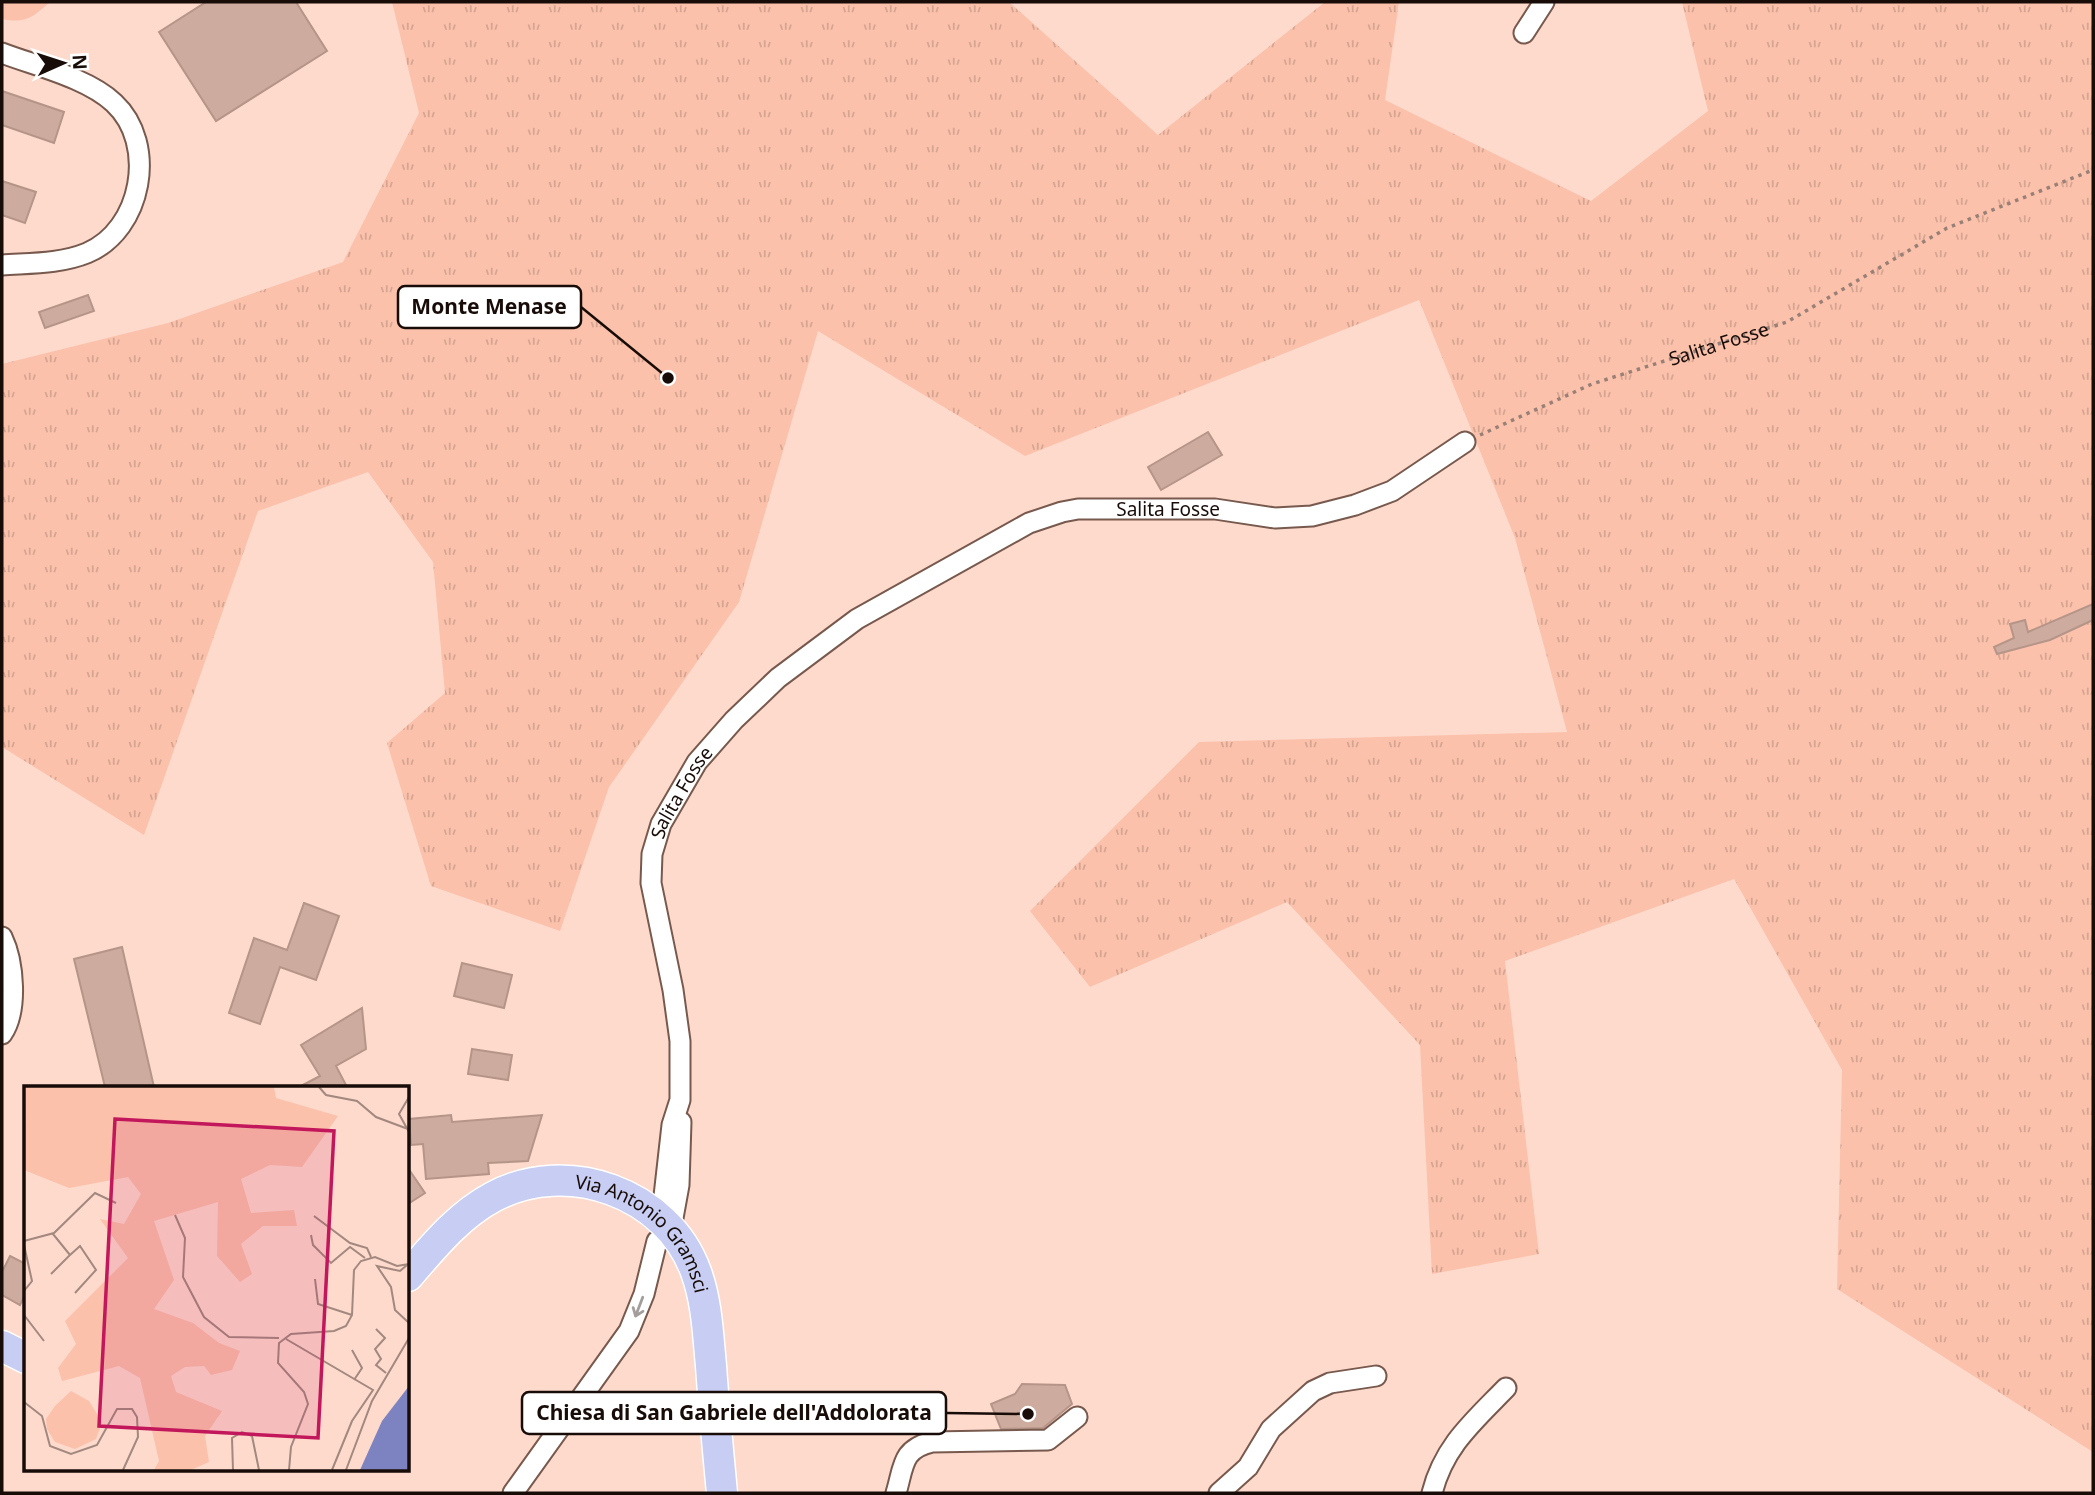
<svg xmlns="http://www.w3.org/2000/svg" width="2095" height="1495" font-family="'Noto Sans',sans-serif">
  <style>
    .grass { fill: url(#grass-tufts) }
    .garden { fill: #fbc1ab }
    .building { fill: #cdab9e; stroke: #b69589; stroke-width: 2 }
    .lines { fill: none; stroke-linecap: round; stroke-linejoin: round }
    .minor-casing { stroke: #77594d; stroke-width: 23 }
    .primary-casing { stroke: #fff; stroke-width: 33 }
    .path { stroke: #998077; stroke-width: 3.5; stroke-dasharray: 3.5 5; stroke-linecap: butt }
    .minor { stroke: #fff; stroke-width: 19 }
    .primary { stroke: #c8cdf3; stroke-width: 30 }
    .oneway { stroke: #a39e9c }
    .labels { text-anchor: middle; stroke-width: 6; stroke-linejoin: round; paint-order: stroke }
    .street-label { font-size: 19px; fill: #180c08; stroke: #fff }
    .inset-road { fill: none; stroke: #a2887e; stroke-width: 2 }
    .view { fill: #c2185b; fill-opacity: 0.15; stroke: #c2185b; stroke-width: 3.5 }
    .inset-edge { fill: none; stroke: #180c08; stroke-width: 3.5 }
    .leader { fill: none; stroke: #180c08; stroke-width: 2.5 }
    .callout-dot { fill: #180c08; stroke: #fff; stroke-width: 2.5 }
    .callout { fill: #fff; stroke: #180c08; stroke-width: 2.5 }
    .callout-label { font-size: 21px; text-anchor: middle; font-weight: bold; fill: #180c08 }
  </style>
  <defs>
    <pattern id="grass-tufts" width="24" height="20" patternUnits="userSpaceOnUse" patternTransform="scale(1.75)"><rect width="24" height="20" fill="#fbc1ab"/><path d="M3 7l-1-3M5 7V3M7 7l1-3M15 17l-1-3M17 17v-4M19 17l1-3" fill="none" stroke="#d6a592"/></pattern>
  </defs>
  <rect width="100%" height="100%" fill="#fedacd"/>
  <path class="grass" d="M392 2H1009L1158 135 1325 2H1399L1385 100 1591 201 1708 111 1682 2H2093V1452L1837 1289 1842 1070 1734 879 1505 961 1539 1254 1432 1274 1420 1045 1287 902 1090 987 1030 911 1199 742 1567 732 1515 538 1419 300 1025 456 818 331 739 602 609 787 560 931 431 886 387 743 445 693 433 562 368 472 258 511 144 835 2 747V364L168 323 343 262 419 113Z"/>
  <path class="garden" d="M2 2H50C33 17 26 24 2 19Z"/>
  <path class="building" d="M206 2H296L327 51 216 121 159 32Z
    M2 91 64 112 54 143 2 125Z
    M2 181 36 192 25 223 2 215Z
    M88 295 94 311 45 328 39 312Z
    M1208 432 1222 455 1161 490 1148 467Z
    M2093 604V620L2050 640 1997 654 1994 647 2014 638 2010 624 2025 620 2028 632Z
    M304 903 339 916 316 980 280 967 260 1024 229 1013 254 938 287 950Z
    M122 947 154 1087H105L74 959Z
    M462 963 512 975 504 1008 454 996Z
    M362 1008 366 1049 336 1066 347 1087H299L320 1076 301 1045Z
    M472 1049 512 1055 508 1080 468 1074Z
    M451 1115 452 1122 542 1115 528 1161 488 1163 489 1174 426 1179 423 1144 411 1145 409 1119Z
    M408 1168 425 1193 408 1204Z
    M10 1256 26 1264V1293L20 1305 2 1295V1272Z
    M1022 1384 1065 1385 1072 1404 1043 1428 1001 1429 991 1404 1015 1394Z"/>
  <g class="lines">
    <g class="minor-casing">
      <g id="minor">
        <path d="M1524 33 1544 2"/>
        <path d="M2 53C36 66 88 78 114 103 158 144 142 230 87 253 60 264 30 263 2 265"/>
        <path d="M2 937C14 962 18 1011 2 1034"/>
        <path id="s2" d="M664 1196 672 1125 680 1100V1041L673 990 651 883 652 854 661 824 697 762 734 720 778 678 857 619 1029 523 1062 512 1078 509H1215L1275 518 1312 516 1355 505 1392 491 1465 442"/>
        <path d="M671 1229 679 1185 681 1122"/>
        <path d="M513 1493 629 1331 644 1294 657 1241"/>
        <path d="M896 1493C904 1467 901 1449 932 1442L1048 1440 1077 1417"/>
        <path d="M1219 1493 1248 1467 1271 1429 1313 1391 1330 1383 1376 1376"/>
        <path d="M1432 1493C1444 1446 1473 1422 1506 1388"/>
      </g>
    </g>
    <g class="primary-casing">
      <g id="primary">
        <path id="s3" d="M408 1276C433 1247 459 1215 493 1197 567 1157 668 1193 696 1272 707 1302 708 1335 711 1366 714 1409 718 1451 722 1493"/>
        <path d="M2 1346 26 1358"/>
      </g>
    </g>
    <path class="path" id="s1" d="M1480 435 1592 384 1787 322 1947 228 2093 170"/>
    <use href="#minor" class="minor"/>
    <use href="#primary" class="primary"/>
  </g>
  <defs><path id="oneway-shaft" d="M-6 0H5M1.5-3L5.5 0L1.5 3" fill="none" stroke-width="1.6" stroke-linecap="round" stroke-linejoin="round" transform="scale(1.75)"/></defs>
  <use class="oneway" href="#oneway-shaft" transform="translate(639 1307) rotate(111)"/>
  <g class="labels">
    <g class="street-label">
      <text dy="7" stroke="none"><textPath href="#s1" startOffset="256">Salita Fosse</textPath></text>
      <text dy="7" stroke="none"><textPath href="#s2" startOffset="1003">Salita Fosse</textPath></text>
      <text dy="7" stroke="none"><textPath href="#s2" startOffset="415">Salita Fosse</textPath></text>
      <text dy="7" stroke="none"><textPath href="#s3" startOffset="292">Via Antonio Gramsci</textPath></text>
    </g>
  </g>
  <g transform="translate(24 1086)">
    <rect width="385" height="385" fill="#fedacd"/>
    <path d="M2 1H250L252 12 314 30 278 81 246 79 217 93 227 127 270 124 273 140H239L217 158 228 188 216 196 193 170 194 116 130 135 150 194 130 223 169 237 195 257 216 265 208 284 187 289 180 280 161 281 147 290 152 306 198 325 181 350 185 376 167 384H130L135 375 116 292 95 280 38 295 34 282 52 258 41 235 104 172 76 133 100 138 117 108 104 91 45 102 0 84Z" fill="#fbc1ab"/>
    <path d="M47 305 65 315 78 336 72 353 51 363 31 356 23 343 22 333 31 320Z" fill="#fbc1ab"/>
    <path d="M385 300V384H336L358 335Z" fill="#7d83c1"/>
    <path class="inset-road" d="M295 1 302 9 333 15 352 31 384 43M385 11 375 28 385 46M151 129 161 152 159 191 180 231 205 251 255 252M290 130 326 157 343 162 347 171M287 149 289 159 307 177 326 161 341 172M0 155 30 147 71 107 92 117M0 159 8 195 0 205M46 169 56 160 72 184 51 207M383 179 376 185 353 180 367 201 371 224 385 237M27 188 46 169 29 148M291 193 294 218 328 229M0 229 20 255M352 243 361 252 351 263 357 273 352 279 362 287M262 253 349 304 328 335 308 384M328 264 338 282 330 294M0 316 18 330 26 360 47 368 73 359 93 323H108L113 331 114 351 99 384M209 384 208 352 218 346 228 350 235 384M265 384 267 361 284 318 280 306 254 277 255 257 267 248 310 245 322 240 328 229 330 184 337 175 351 171 373 180 385 178M322 384 348 315 385 252"/>
    <path class="view" d="M91 33 310 45 294 352 75 340Z"/>
    <rect width="385" height="385" class="inset-edge"/>
  </g>
  <path class="leader" d="M668 378L581 307M1028 1414L946 1413"/>
  <g class="callout-dot">
    <circle cx="668" cy="378" r="7"/>
    <circle cx="1028" cy="1414" r="7"/>
  </g>
  <g class="callout">
    <rect x="398" y="286" width="183" height="42" rx="7"/>
    <rect x="522" y="1392" width="424" height="42" rx="7"/>
  </g>
  <g class="callout-label">
    <text x="489" y="314">Monte Menase</text>
    <text x="734" y="1420">Chiesa di San Gabriele dell'Addolorata</text>
  </g>
  <rect width="2095" height="1495" fill="none" stroke="#180c08" stroke-width="7"/>
  <g transform="translate(63 63) rotate(87)" stroke="#ffffff" stroke-width="5" paint-order="stroke">
  <path d="M0-5L12 26L0 18L-12 26Z" fill="#180c08"/>
  <text y="-10" font-size="19" font-weight="bold" text-anchor="middle" fill="#180c08">N</text>
  </g>
</svg>
